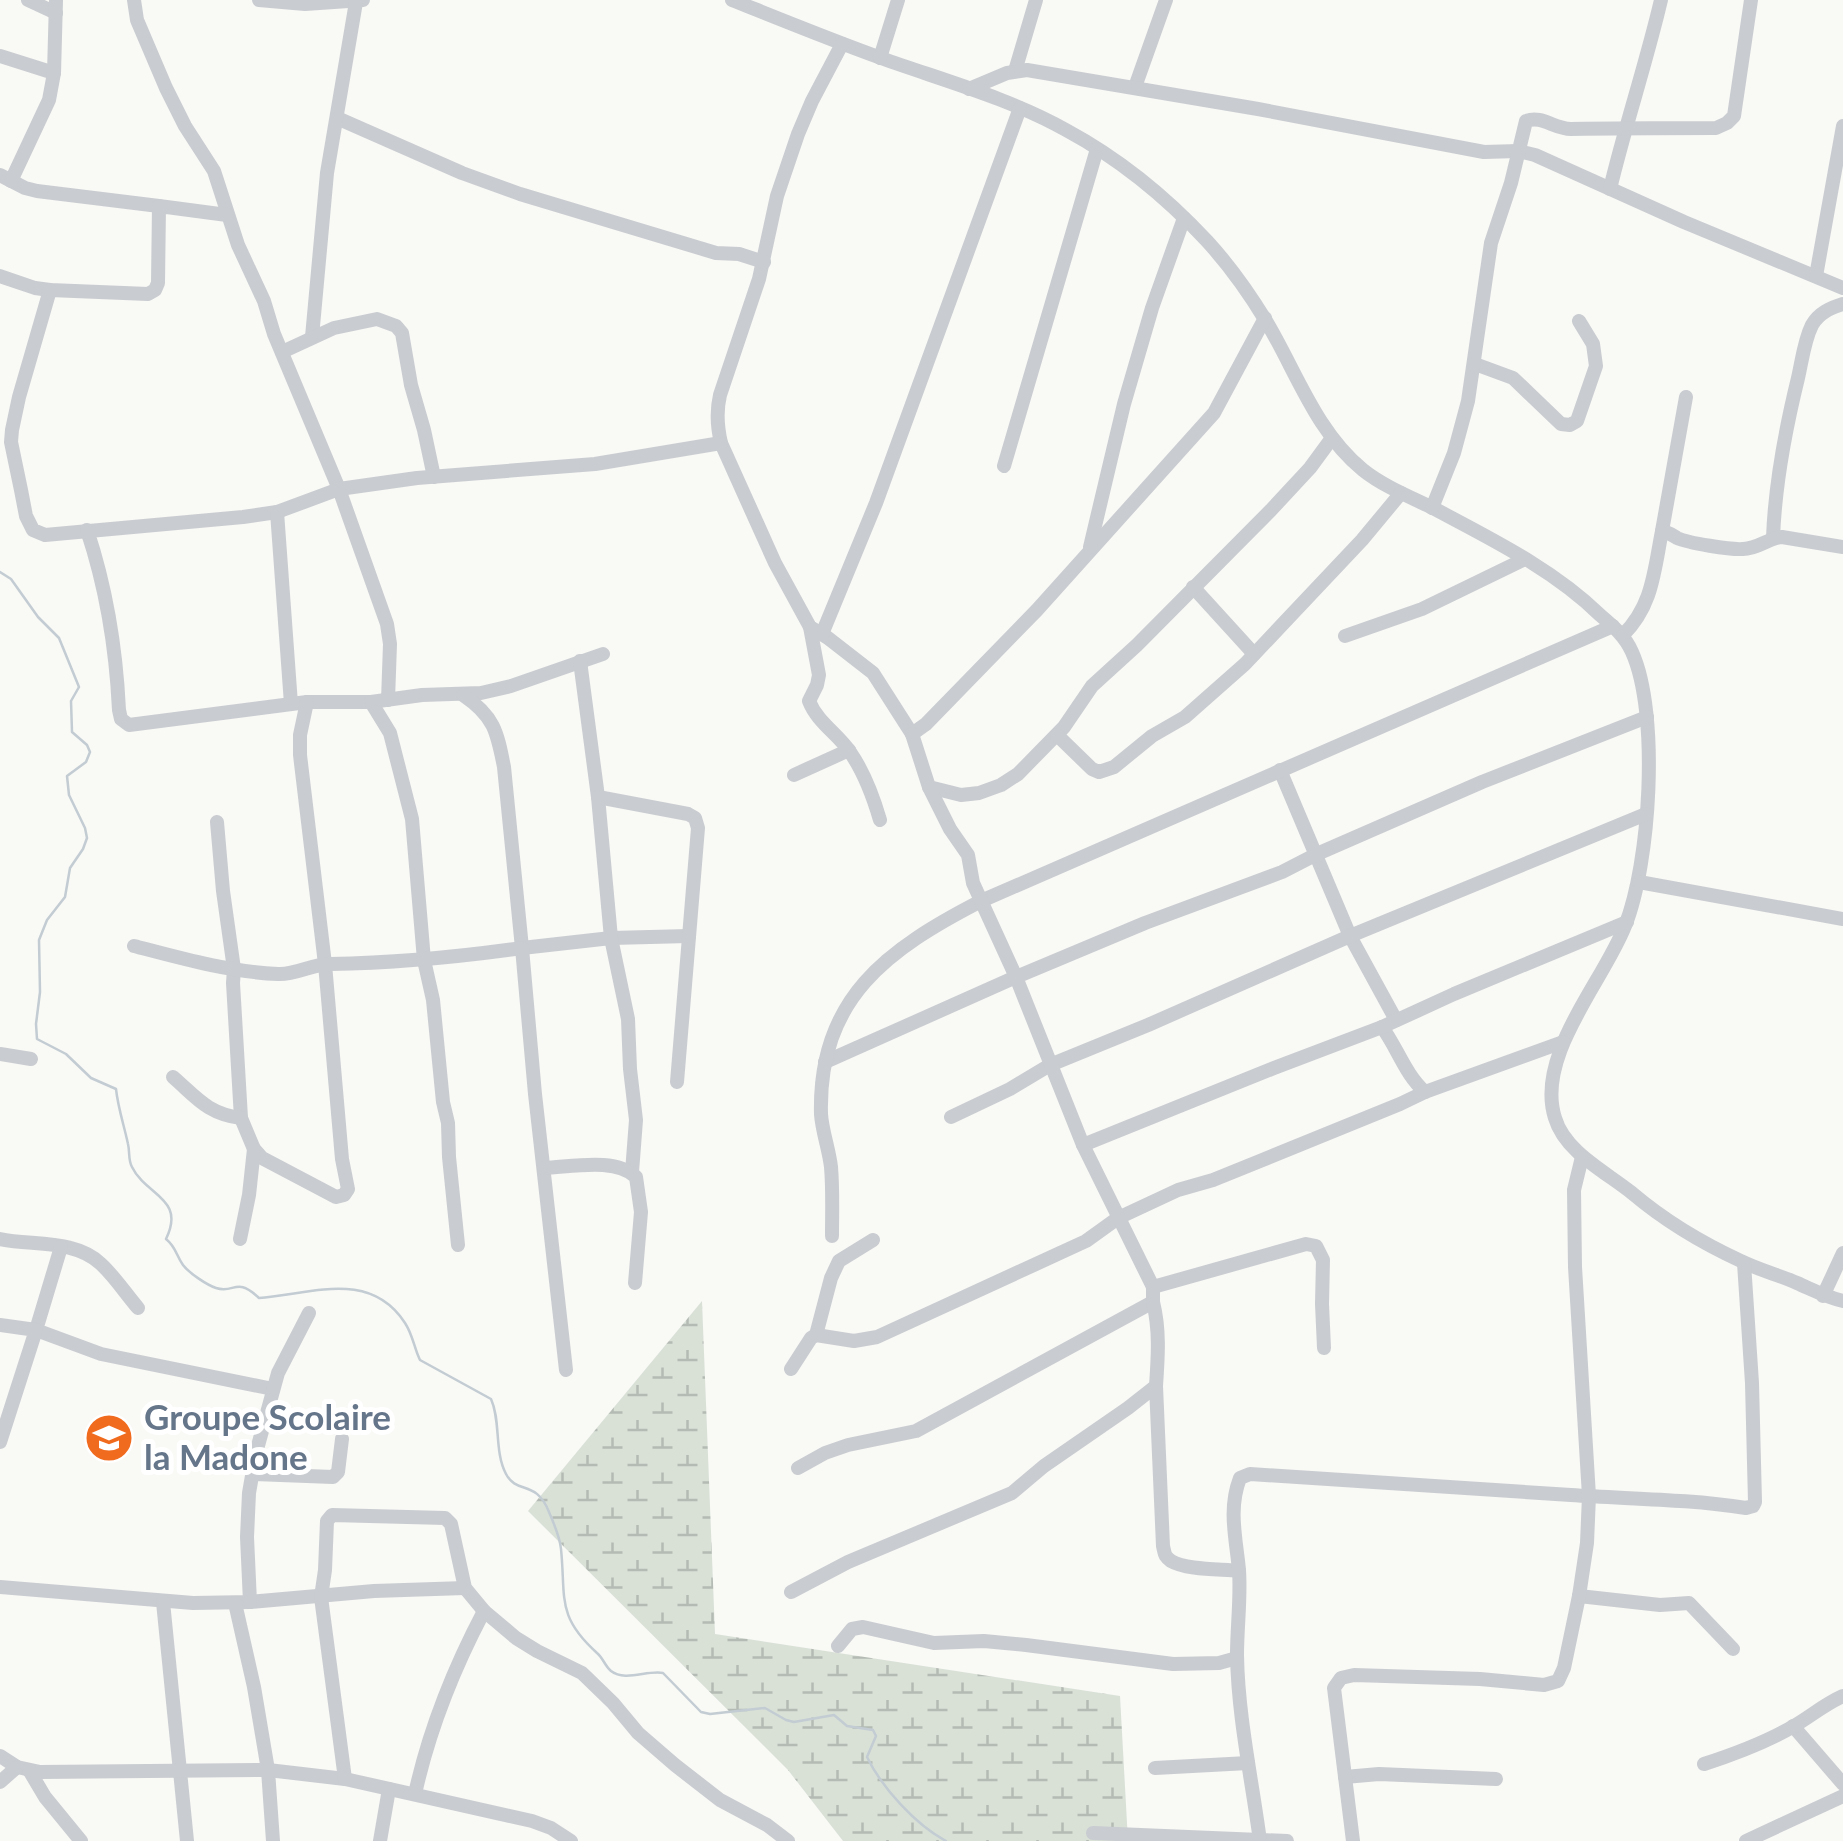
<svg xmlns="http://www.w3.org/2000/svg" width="1843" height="1841" font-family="Lato,sans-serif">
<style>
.wetland{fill:url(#wetland-marsh)}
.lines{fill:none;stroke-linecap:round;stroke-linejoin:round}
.stream{stroke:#c2ccd2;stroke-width:2.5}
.minor{stroke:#c9ccd0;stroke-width:14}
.labels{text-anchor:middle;stroke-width:10;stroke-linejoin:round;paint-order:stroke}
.poi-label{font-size:35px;font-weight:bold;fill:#65758a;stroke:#fff;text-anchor:start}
</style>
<defs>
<pattern id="wetland-marsh" width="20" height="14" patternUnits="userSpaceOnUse" patternTransform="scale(2.5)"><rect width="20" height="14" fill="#d9e1d7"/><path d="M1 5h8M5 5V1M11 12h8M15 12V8" fill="none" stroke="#b4bbb4"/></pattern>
</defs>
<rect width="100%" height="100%" fill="#f9f9f6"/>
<path class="wetland" d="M702,1301L715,1634L1120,1696L1128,1841H843L788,1770L528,1511Z"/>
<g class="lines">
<path class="stream" d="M0,572L11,579L38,617L59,638L79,687L71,701L72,732L87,745L90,752L86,762L67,776L69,795L85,828L87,838L83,849L70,868L65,897L47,920L39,940L40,992L36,1024L37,1039L66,1054L91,1078L116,1089C118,1108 124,1125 128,1144C130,1152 128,1160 132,1167C146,1196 186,1198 166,1239C176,1247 176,1255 183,1265C189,1273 207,1285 216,1288C235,1294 236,1276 259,1298C311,1294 370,1269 405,1323C413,1335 414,1348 420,1360L491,1399C501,1421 494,1451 506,1474C517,1495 536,1479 549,1512C554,1524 560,1537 561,1549C566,1598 556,1616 597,1653C603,1658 605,1666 611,1671C625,1682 647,1670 663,1673L701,1712L710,1714L765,1708L786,1720L794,1722L834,1715L847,1726L873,1730L876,1736L867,1757C882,1788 916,1825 946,1841"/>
<g class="minor">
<path d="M28,0L56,13"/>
<path d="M134,0L137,20L166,88L185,126L214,171L238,245L264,301L274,334L339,489L387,624L390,644L388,700"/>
<path d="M259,0L305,4L363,0"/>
<path d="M732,0C782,20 831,40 881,58C942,80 1009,98 1066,130C1118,158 1167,198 1207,241C1229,265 1249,293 1266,321C1296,371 1316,432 1363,470C1383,486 1410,497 1433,508C1491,539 1553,569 1600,615C1613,626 1625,636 1632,652C1660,714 1650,864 1625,926C1603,982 1535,1056 1555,1118C1565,1152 1606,1172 1632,1193C1665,1221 1702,1243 1741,1261C1759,1270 1779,1275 1797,1283C1813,1290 1826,1297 1843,1301"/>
<path d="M842,44L812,101L798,134L777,196L759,279L720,395C716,412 717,426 721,443L775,563L810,627L828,638L873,673L912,734L926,724L1037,610L1214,413L1265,318"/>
<path d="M0,56L54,73"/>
<path d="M880,58L898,0"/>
<path d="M1015,71L1036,0"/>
<path d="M1135,87L1166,0"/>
<path d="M969,89L1007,73L1027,70L1258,109L1484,152L1518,151L1535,155L1684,222L1843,288"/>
<path d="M337,118L462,173L520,194L716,253L739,254L764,262"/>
<path d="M0,175L25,188L37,191L159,206"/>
<path d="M11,181L49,100L54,73L56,0"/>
<path d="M1610,189C1625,126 1646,64 1661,0"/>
<path d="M0,276L35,288L50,290L148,294L155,290L158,283L159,206L227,215"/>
<path d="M1816,276L1843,126"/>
<path d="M50,290L19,397L12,430L11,442L21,490L26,516L33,530L45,535L243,517L277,512L339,489L417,478L595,464L721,443"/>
<path d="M312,337L327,173L356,2"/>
<path d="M282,352L334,328L377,319L396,326L402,333L411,385L424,430L434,477"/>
<path d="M1475,364L1513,378L1561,424L1570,425L1577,421L1596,366L1593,344L1579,321"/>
<path d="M1004,466L1097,149"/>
<path d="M1432,508L1454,453L1468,401L1491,243L1511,183L1526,121C1542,115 1554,129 1571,129C1620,128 1668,128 1716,128L1727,123L1734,116L1751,0"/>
<path d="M277,512L291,704"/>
<path d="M87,530C107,590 116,647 119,710L121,719L129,725L307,702H371L422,695L481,693L511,686L603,654"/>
<path d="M1662,531L1686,397"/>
<path d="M1773,538C1775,483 1785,431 1798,378C1802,361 1804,341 1812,325C1819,313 1830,308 1843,304"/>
<path d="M1090,547L1124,404L1152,308L1184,218"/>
<path d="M1193,587L1254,654"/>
<path d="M810,627L819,675L817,685L809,701C817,722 838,734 850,752C864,772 873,796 880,820"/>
<path d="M822,634L876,503L1020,108"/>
<path d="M1623,635C1653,605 1654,571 1662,531C1668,532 1672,535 1677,538C1688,543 1731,550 1743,549C1758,549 1768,538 1782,537L1843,547"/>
<path d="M1345,636L1422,609L1525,559"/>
<path d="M580,661L598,797L611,938L689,936"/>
<path d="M463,695C494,716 497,731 504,767L522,948L611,938L628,1019L630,1069L636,1120L632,1172"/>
<path d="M371,702L390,733L412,819L424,960L433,1000L443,1102L448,1123L449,1157L458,1245"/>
<path d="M912,734L929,787L961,795L979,793L1001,785L1018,774L1064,727L1092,686L1137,645L1271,510L1310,468L1332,438"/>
<path d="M1057,735L1092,769L1099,772L1114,767L1152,736L1185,717L1245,664L1362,540L1401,493"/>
<path d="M1280,770L1350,936L1396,1020"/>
<path d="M794,775L849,750"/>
<path d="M598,797L688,814L695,818L698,828L677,1082"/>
<path d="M217,822L223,891L234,969L233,983L241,1118L254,1149L262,1158L336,1197L344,1195L348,1189L342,1159L325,964L300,755V735L307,702"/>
<path d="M1639,882L1843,919"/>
<path d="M134,946C180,958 229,972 278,974C296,975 312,964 330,964C395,963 458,957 522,948L535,1094L566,1370"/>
<path d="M1382,1027C1398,1049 1405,1074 1425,1092"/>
<path d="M0,1054L31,1059"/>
<path d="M825,1062L1016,977L1145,923L1282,872L1317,854L1482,782L1647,717"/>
<path d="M173,1077C197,1098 208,1114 241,1118"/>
<path d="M951,1117L1010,1089L1050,1065L1148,1025L1350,936L1646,814"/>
<path d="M1083,1145L1274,1068L1382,1027L1454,994L1627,922"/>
<path d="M544,1168C571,1167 616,1157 636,1177L641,1212L635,1283"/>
<path d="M832,1236C832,1213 833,1190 831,1167C829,1149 822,1131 821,1114C818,998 888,949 981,901L1613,626"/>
<path d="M0,1239C32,1246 75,1239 101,1264C115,1277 126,1294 138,1308"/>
<path d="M240,1239L249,1195L254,1149"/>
<path d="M61,1247L36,1330L101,1354L273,1389"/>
<path d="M1153,1287L1306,1244L1316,1246L1323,1260L1322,1304L1324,1348"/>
<path d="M1823,1296L1843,1253"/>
<path d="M0,1325L36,1330L0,1442"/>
<path d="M816,1335L831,1278L839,1261L873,1240"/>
<path d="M791,1369L811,1338L816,1335L854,1341L877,1337L1086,1241L1118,1218L1178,1190L1213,1180L1260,1161L1400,1104L1425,1092L1563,1042"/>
<path d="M1156,1386L1163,1546C1165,1554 1164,1556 1171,1561C1186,1570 1221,1569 1239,1571"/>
<path d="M798,1468L825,1453L848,1445L916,1431L1153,1302V1287L1083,1145L1016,977L973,883L968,855L950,829L929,787"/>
<path d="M252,1474L333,1477L338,1472L342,1439"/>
<path d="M0,1587L193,1603L250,1602L374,1591L465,1588"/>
<path d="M791,1592L848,1562L1012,1493L1044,1466L1128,1408L1156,1386C1158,1357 1160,1330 1153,1302"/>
<path d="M1579,1596L1660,1605L1689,1603L1733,1649"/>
<path d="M163,1602L187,1841"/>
<path d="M250,1602L247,1537L249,1493L256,1453L278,1373L309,1313"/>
<path d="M235,1603L254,1687L268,1770L273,1841"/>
<path d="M838,1646L852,1629L863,1627L934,1643L984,1641L1026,1645L1173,1664L1219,1663L1237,1658"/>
<path d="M1793,1726L1843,1784"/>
<path d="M0,1756L17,1767L40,1772L268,1770L345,1779L532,1821L551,1828L571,1841"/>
<path d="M1704,1764C1735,1754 1765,1743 1794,1726C1811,1716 1825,1704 1843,1696"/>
<path d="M1155,1768L1248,1763"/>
<path d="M29,1770L45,1797L81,1841"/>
<path d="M1345,1777L1379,1774L1496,1779"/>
<path d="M345,1779L321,1597L325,1570L327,1521L332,1515L445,1518L451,1524L465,1588L484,1611L516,1638L537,1651L582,1673L613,1703L638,1733L675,1765L720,1800L767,1825L788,1841"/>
<path d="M0,1782L17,1767"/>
<path d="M415,1794C429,1730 453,1670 484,1611"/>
<path d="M1093,1833L1287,1841"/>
<path d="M380,1841L389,1789"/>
<path d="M1260,1841C1252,1780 1238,1717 1237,1655C1237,1627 1241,1598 1239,1570C1236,1538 1228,1509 1240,1478L1250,1474C1357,1480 1464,1487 1571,1495C1630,1499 1688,1499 1746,1508L1753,1506L1755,1502L1752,1383L1744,1263"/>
<path d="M1353,1841L1334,1688L1341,1678L1354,1675L1480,1679L1544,1685L1558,1681L1564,1668L1579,1596L1587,1543L1589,1496L1575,1267L1574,1190L1582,1157"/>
<path d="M1746,1841L1843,1796"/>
</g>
</g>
<defs>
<g id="school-disc" transform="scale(2.5)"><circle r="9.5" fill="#f16b1e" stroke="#fff"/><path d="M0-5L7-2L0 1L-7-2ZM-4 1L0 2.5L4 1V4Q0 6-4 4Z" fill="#fff"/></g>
</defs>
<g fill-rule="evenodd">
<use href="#school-disc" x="109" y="1438"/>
</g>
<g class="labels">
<g class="poi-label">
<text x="144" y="1430">Groupe Scolaire<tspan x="144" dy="40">la Madone</tspan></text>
</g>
</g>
</svg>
